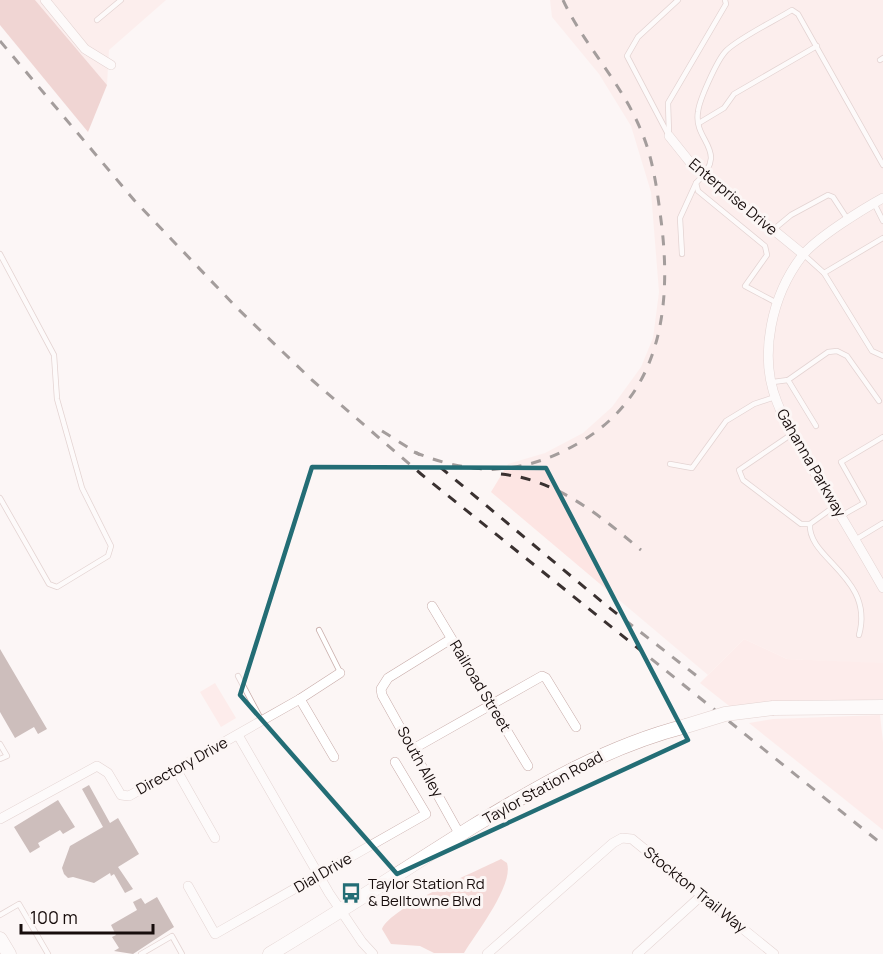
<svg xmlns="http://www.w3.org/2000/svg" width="883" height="954" font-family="Manrope,sans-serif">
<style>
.built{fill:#fde5e3}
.green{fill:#ffe1de}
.forest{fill:#e2ada9}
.water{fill:#ebb6b1}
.building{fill:#957a77}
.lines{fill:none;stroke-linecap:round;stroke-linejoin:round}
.lane-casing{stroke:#c7aaa7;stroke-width:6}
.street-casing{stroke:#c7aaa7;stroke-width:10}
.secondary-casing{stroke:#c7aaa7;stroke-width:15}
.lane{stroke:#fff;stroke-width:4.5}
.street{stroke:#fff;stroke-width:9}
.secondary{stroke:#fff;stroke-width:14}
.rail{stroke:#3a3130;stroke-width:3;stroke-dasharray:10 10;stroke-linecap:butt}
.secondary-bridge-casing{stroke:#c7aaa7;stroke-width:15;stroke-linecap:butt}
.secondary-bridge{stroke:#fff;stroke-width:14}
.marked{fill:none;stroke:#236d75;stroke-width:4.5;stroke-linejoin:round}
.labels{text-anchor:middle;stroke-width:6;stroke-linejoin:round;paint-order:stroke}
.street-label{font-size:15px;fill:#170d0c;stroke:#fcf6f5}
.poi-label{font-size:15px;fill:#170d0c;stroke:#fcf6f5;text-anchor:start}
</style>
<rect width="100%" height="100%" fill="#fcf6f5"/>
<g class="built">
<path d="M35,0H166L109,50L107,85Z"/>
<path d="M550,0H883V664L787,659L744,639L708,675L491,492L508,464L545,453L583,433L612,407L641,367L653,338L659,292L651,192L631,126L599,74L552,17Z"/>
</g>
<g class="green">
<path d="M744,639L787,659L883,663V699L770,705L733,709L700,683Z"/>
<path d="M215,683L236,718L221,727L200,692Z"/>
<path d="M880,715L883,742V830L749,723L773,719Z"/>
</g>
<path class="forest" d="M0,0H35L107,85L88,132L0,25Z"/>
<path class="water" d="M501,859L507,863C514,885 476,933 464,953H434L420,946L391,944L382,929C391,907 477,871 501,859Z"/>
<g class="building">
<path d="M0,649L47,729L38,734L34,727L15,738L0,712Z"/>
<path d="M89,785L110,823L118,818L139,854L118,867L133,889L125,893L114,874L111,876L110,873L94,883L73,877L68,878L64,874L62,868L70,846L103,827L82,789Z"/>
<path d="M58,800L75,827L63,834L60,830L38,843L40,847L30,853L14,827Z"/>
<path d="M157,897L174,927L133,954L114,951L119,948L112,937L116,935L111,925L137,910L133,902L141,898L145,904Z"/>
</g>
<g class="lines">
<g class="lane-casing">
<g id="lane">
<path d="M97,20L121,0"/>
<path d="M880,60L883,58"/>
<path d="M699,123L724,108L734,94L817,46"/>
<path d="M669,133L668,103L726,4L725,0"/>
<path d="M669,136L627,56L638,37L678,0"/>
<path d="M874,203L883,221"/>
<path d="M773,230L791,215L828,195L833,197L848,220"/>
<path d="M0,254L54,355L57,399L82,488L111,546L108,556L57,587L49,584L0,498"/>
<path d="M682,254L680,218L696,183"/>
<path d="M803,254L824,273L872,351L883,356"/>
<path d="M824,273L883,238"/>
<path d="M777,303L745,286L767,255L765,246L698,191L696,183C731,150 693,142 698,112C699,100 717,61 725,52C735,40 776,20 792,10L798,14L883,165"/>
<path d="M788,380L816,426"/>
<path d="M773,382L788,380L828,352L837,351L847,356L879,401"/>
<path d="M792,434L739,470L743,480L801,524H810L835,506"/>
<path d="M670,464L692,468L726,421L754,404L775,397"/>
<path d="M841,516L864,503L841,462L883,437"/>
<path d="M810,524C807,559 875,577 859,635"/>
<path d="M855,540L883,523"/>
<path d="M319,630L340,672"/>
<path d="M238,676L262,721"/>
<path d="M0,744L7,756L0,759"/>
<path d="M0,915L19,904L48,954"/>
<path d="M141,954L172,936L182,954"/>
</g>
</g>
<g class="street-casing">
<g id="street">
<path d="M45,0L85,49L111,65"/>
<path d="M669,136L689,161L803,254"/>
<path d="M883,198C863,209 816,238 802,256C772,295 758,355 777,402C789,433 809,462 825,490C845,522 864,555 883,588"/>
<path d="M432,606L528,766"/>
<path d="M451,639L388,678L381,689L382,695L460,835"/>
<path d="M300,699L334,757"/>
<path d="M238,735L329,893L362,942L373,954"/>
<path d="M413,749L542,676L546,678L576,727"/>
<path d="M176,769L215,838"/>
<path d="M0,819L97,766L108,773L121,795L129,796L300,699L340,673"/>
<path d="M188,886L215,934L426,814L395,762"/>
<path d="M487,954L613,843L622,838L632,839L774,954"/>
<path d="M637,954L701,896"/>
</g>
</g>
<g class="secondary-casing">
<g id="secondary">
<path d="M773,708L883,707"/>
<path d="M0,939L9,954"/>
<path d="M270,954C338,913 405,869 472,827C541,785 608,746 686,726"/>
</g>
</g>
<use href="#lane" class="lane"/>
<use href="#street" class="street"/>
<use href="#secondary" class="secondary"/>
<g class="rail">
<path d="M0,41L134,200L237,308L312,380L421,474L883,845"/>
<path d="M382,431L420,455"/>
<path d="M414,452C475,477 526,475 582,441C662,393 672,304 661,220C657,189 653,157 640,128C620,81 584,45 563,0"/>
<path d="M440,467L607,606L702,680"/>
<path d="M501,474C558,480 599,515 641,550"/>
</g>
<g class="secondary-bridge-casing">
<path id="secondary-bridge" d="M686,726L725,714L773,708"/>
</g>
<use href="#secondary-bridge" class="secondary-bridge"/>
</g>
<path d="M0 0H883V954H0ZM312,467L546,468L688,740L397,874L240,695Z" fill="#fcf6f5" fill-opacity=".55" fill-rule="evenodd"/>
<path class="marked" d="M312,467L546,468L688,740L397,874L240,695Z"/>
<defs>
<g id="bus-bare" transform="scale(1.62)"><path d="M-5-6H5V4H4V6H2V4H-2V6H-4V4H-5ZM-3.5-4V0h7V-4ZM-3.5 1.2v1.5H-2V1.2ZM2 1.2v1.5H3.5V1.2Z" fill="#236d75" stroke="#fcf6f5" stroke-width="2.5" paint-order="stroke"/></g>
</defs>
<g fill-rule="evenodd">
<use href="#bus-bare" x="351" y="893"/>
</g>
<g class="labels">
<g class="street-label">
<text transform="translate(733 197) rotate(40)" y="5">Enterprise Drive</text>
<text transform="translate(811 463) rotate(60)" y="5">Gahanna Parkway</text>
<text transform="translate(480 686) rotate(59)" y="5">Railroad Street</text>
<text transform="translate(420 762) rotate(61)" y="5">South Alley</text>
<text transform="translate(182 766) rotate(-29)" y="5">Directory Drive</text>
<text transform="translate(543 788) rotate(-29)" y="5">Taylor Station Road</text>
<text transform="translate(323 873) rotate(-30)" y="5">Dial Drive</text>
<text transform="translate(695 890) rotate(39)" y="5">Stockton Trail Way</text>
</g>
<g class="poi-label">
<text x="368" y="889">Taylor Station Rd<tspan x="368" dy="17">&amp; Belltowne Blvd</tspan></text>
</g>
</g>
<path d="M21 924v9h132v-9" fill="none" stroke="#170d0c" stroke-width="3"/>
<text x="30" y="924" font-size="18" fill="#170d0c" stroke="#fcf6f5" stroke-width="4.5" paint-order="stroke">100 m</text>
</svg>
